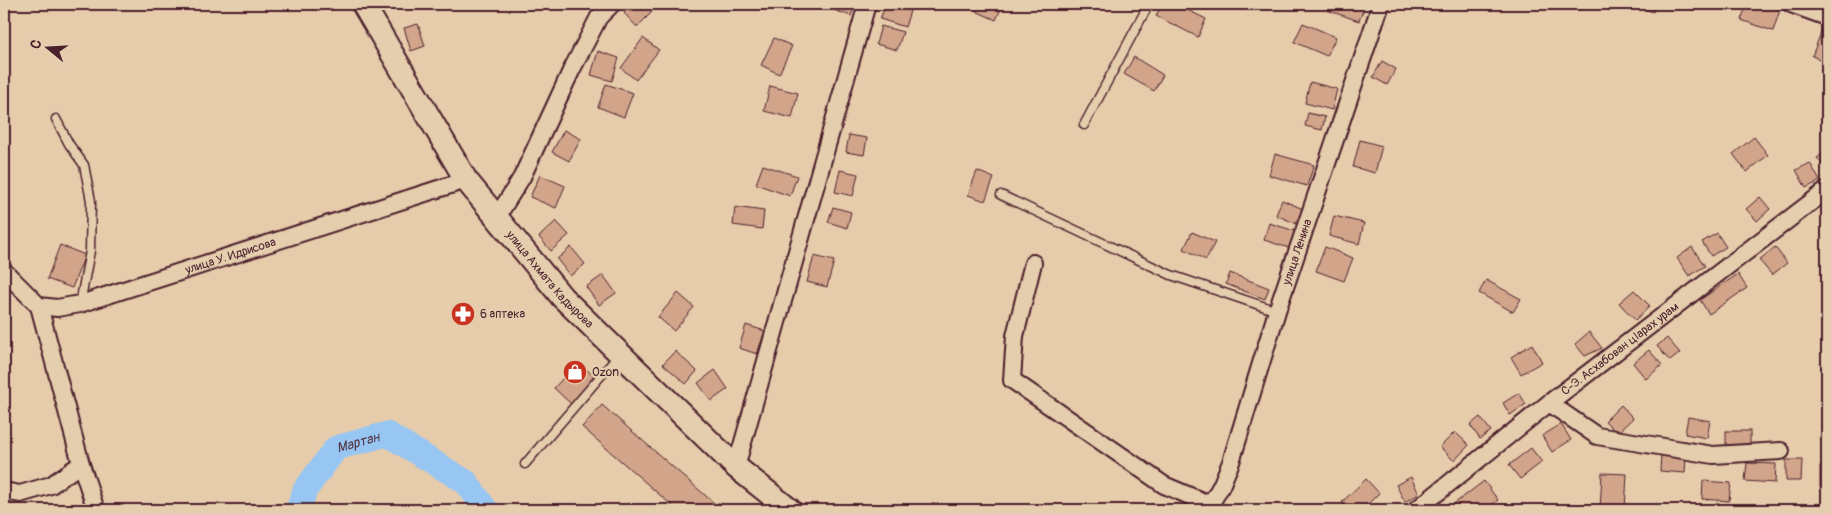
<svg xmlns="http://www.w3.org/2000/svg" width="1831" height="514" font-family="Pangolin,sans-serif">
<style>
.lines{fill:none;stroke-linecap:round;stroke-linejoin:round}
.river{stroke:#97c6f2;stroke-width:25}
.building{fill:#d2a58b;stroke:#4a1f2b}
.lane-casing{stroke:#4a1f2b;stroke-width:11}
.street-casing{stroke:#4a1f2b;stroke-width:20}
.secondary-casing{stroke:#4a1f2b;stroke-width:26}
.lane{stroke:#e5ceae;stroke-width:8}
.street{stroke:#e5ceae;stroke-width:16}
.secondary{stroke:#e5ceae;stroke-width:22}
.labels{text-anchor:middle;stroke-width:4.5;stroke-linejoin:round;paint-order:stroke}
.street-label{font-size:12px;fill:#4a1f2b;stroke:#e5ceae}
.poi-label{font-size:12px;fill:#4a1f2b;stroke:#e5ceae;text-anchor:start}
.water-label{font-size:14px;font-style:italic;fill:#563849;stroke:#e5ceae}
</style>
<rect width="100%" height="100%" fill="#e7ccab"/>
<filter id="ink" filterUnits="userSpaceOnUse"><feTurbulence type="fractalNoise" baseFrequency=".02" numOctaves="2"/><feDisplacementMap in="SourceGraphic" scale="10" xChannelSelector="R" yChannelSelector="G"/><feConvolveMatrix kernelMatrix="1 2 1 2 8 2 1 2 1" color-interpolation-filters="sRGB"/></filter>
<g filter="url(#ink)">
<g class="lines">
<path class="river" id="s1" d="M298,510L305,490L336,448L387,434L466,482L486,510"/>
</g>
<g class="building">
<path d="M633,4H644L652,12L637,27L624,13Z"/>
<path d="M830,4H855L851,16L828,8Z"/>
<path d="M886,4L910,11L905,27L880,19Z"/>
<path d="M980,4H1003L996,20L976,11Z"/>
<path d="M1162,4H1175L1206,19L1198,37L1156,16Z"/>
<path d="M1329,4H1360L1365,5L1359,21L1327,10Z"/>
<path d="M1632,4H1656L1653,12Z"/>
<path d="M1676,4H1694L1692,8Z"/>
<path d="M1747,4H1763L1780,10L1773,31L1741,20Z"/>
<path d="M1303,23L1336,37L1327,56L1294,42Z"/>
<path d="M418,24L425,46L411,51L404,28Z"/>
<path d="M881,26L903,32L897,50L876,44Z"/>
<path d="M1822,30L1827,32V62L1812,56Z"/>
<path d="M643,38L659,50L636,80L621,68Z"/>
<path d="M774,38L792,46L779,74L761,65Z"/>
<path d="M598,51L619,58L612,81L591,75Z"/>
<path d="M1134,57L1163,75L1154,91L1124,74Z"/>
<path d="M1382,61L1396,69L1387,85L1373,77Z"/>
<path d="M1310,82L1337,89L1332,110L1305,103Z"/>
<path d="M606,84L633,93L624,117L598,107Z"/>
<path d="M770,86L798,93L792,118L764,111Z"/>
<path d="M1308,113L1325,117L1322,130L1305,126Z"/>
<path d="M564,130L581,139L569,161L552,152Z"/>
<path d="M849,135L867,138L864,155L846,152Z"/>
<path d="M1754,137L1768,155L1747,172L1733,154Z"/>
<path d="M1360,140L1382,146L1375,173L1353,167Z"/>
<path d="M1827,150V170L1817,158Z"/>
<path d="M1275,154L1314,165L1307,186L1269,175Z"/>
<path d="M1810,163L1820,181L1806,188L1796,170Z"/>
<path d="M763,165L797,176L790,196L756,184Z"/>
<path d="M840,170L858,174L853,196L835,192Z"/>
<path d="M977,171L994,178L985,201L968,195Z"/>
<path d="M540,175L565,186L556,208L530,197Z"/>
<path d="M1760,197L1770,209L1757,221L1746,209Z"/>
<path d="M1282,200L1303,209L1297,224L1276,215Z"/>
<path d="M735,207L764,211L762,229L733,225Z"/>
<path d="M833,207L851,212L847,228L828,222Z"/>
<path d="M1334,216L1364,223L1359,244L1329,236Z"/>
<path d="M556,221L569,235L551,251L539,237Z"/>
<path d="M1269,223L1295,231L1289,248L1264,240Z"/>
<path d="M1192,232L1215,242L1206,260L1184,249Z"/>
<path d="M1717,233L1726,247L1711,256L1702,242Z"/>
<path d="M60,245L85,255L72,288L47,279Z"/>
<path d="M571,247L585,264L570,276L557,259Z"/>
<path d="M1325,247L1353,258L1344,281L1316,271Z"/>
<path d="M1692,247L1705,266L1689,276L1677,258Z"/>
<path d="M1775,247L1787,263L1772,275L1759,260Z"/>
<path d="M814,256L834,261L827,287L807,282Z"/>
<path d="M1230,273L1269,288L1265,299L1226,284Z"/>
<path d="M1738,274L1747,288L1709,314L1700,300Z"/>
<path d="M603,275L616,293L599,305L586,287Z"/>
<path d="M1486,280L1521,299L1513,312L1479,293Z"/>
<path d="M1634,290L1650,306L1635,320L1619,303Z"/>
<path d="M678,293L694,307L674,331L658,317Z"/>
<path d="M746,325L765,331L757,354L739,348Z"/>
<path d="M1589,332L1602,348L1585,356L1575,344Z"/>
<path d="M1667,338L1680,353L1670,361L1657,346Z"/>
<path d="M1532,344L1542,362L1521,374L1511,357Z"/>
<path d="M1649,350L1662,365L1646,379L1633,363Z"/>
<path d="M675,351L697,371L686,384L663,364Z"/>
<path d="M578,362L595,377L571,404L554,388Z"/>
<path d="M715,370L728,389L711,401L698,383Z"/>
<path d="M1823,388H1827V414H1822Z"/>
<path d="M1519,393L1526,404L1510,415L1503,403Z"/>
<path d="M602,405L722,510H677L582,427Z"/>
<path d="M1621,405L1633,418L1617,433L1605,421Z"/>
<path d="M1480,417L1491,431L1480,439L1470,425Z"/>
<path d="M1688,417L1710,421L1707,438L1685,434Z"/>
<path d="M1561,424L1571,440L1552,452L1542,436Z"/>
<rect x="1726" y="431" width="24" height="15"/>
<path d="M1455,432L1469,445L1454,461L1440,447Z"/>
<path d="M1531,448L1542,462L1520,479L1509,465Z"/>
<path d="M1661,454L1686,457L1685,473L1660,471Z"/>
<path d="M1786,460H1802L1801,481H1786Z"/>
<path d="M1747,463L1776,464L1775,483L1745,481Z"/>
<rect x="1820" y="467" width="7" height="20"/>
<path d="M1602,473L1627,474L1625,510H1600Z"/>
<path d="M1411,477L1419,494L1405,502L1396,485Z"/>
<path d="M1366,479L1379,493L1362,510H1349L1342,502Z"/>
<path d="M1484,481L1498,500L1485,510H1446Z"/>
<path d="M1703,481L1731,483L1729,501L1702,499Z"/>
<path d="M4,506L35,510H4Z"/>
</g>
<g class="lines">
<g class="lane-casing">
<g id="lane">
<path d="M56,119L69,144L84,165L91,201L90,251L80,304"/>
<path d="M1084,125L1149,4"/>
<path d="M1001,195L1171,275L1277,311"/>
<path d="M525,464L618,356"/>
</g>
</g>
<g class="street-casing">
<g id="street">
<path d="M1791,4L1827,17"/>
<path d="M497,217L522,177L571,71L599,17L612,4"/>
<path id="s2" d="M1033,263L1015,336L1012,380L1164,485L1204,502L1213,500L1221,486L1231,462L1277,311L1381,4"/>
<path id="s3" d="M4,271L39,306L57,308L80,304L466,180"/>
<path d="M39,306L81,464L96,510"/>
<path d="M1549,403L1597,436L1713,455L1781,451"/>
<path d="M736,467L867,4"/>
<path d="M4,491L20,494L51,485L81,464"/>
<path id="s4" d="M1416,510L1549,403L1827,190"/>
</g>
</g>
<g class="secondary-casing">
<g id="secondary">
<path id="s5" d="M363,4L466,180L562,297L736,467L790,510"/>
</g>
</g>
<use href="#lane" class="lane"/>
<use href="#street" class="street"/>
<use href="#secondary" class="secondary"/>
</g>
</g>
<defs>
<g id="pharmacy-disc" transform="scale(1.25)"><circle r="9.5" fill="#c8321e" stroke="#e5ceae"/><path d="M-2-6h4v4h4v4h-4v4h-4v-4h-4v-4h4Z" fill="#fff"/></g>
<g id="shop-disc" transform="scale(1.25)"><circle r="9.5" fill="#c8321e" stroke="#e5ceae"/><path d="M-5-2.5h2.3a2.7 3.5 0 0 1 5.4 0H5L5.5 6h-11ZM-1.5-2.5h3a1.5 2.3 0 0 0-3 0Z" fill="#fff"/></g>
</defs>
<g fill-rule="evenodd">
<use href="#pharmacy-disc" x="463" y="314"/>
<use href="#shop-disc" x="575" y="372"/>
</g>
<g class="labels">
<g class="street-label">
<text dy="4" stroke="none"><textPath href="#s2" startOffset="619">улица Ленина</textPath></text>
<text dy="4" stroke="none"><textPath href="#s3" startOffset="249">улица У. Идрисова</textPath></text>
<text dy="4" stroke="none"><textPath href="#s5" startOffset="334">улица Ахмата Кадырова</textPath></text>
<text dy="4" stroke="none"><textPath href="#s4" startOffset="260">С-Э. Асхабован цIарах урам</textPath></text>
</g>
<g class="poi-label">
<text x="480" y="318">6 аптека</text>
<text x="592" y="376">Ozon</text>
</g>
<g class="water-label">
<text dy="5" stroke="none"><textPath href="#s1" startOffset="96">Мартан</textPath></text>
</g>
</g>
<rect width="1831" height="514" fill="none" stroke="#e5ceae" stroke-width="20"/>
<rect x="10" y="10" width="1811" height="494" fill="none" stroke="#4a1f2b" stroke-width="2" filter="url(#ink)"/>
<g transform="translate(48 48) rotate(288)" stroke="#e5ceae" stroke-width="4" paint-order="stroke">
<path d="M0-4L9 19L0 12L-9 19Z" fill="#4a1f2b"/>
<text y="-8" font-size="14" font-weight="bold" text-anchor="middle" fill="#4a1f2b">С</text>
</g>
</svg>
